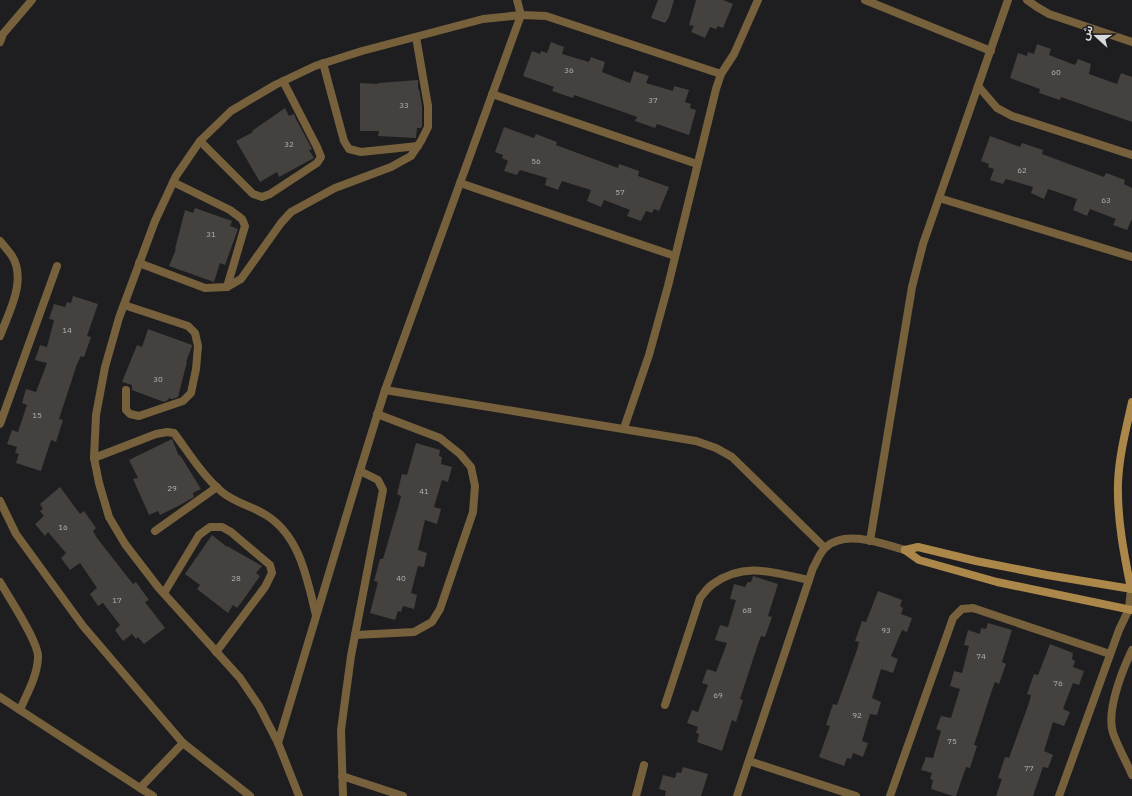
<svg xmlns="http://www.w3.org/2000/svg" width="1132" height="796" font-family="'IBM Plex Sans','Noto Sans Arabic',sans-serif">
<style>
.building{fill:#44413f}
.lines{fill:none;stroke-linecap:round;stroke-linejoin:round}
.lane{stroke:#77613c;stroke-width:8}
.street{stroke:#77613c;stroke-width:8}
.secondary{stroke:#ab874a;stroke-width:8}
.labels{text-anchor:middle;stroke-width:3;stroke-linejoin:round;paint-order:stroke}
.number-label{font-size:8px;fill:#b4b4b5}
</style>
<rect width="100%" height="100%" fill="#1e1e20"/>
<g class="building">
<path d="M658,0H674L669,17L665,23L651,18Z"/>
<path d="M696,0H723L733,4L723,28L718,26L716,29L710,27L705,38L691,32L694,26L689,25Z"/>
<path d="M551,42L564,47L562,54L589,62L591,57L605,62L602,72L630,83L634,71L649,76L646,83L673,91L674,86L689,90L685,102L691,104L690,108L696,110L689,135L657,124L655,128L635,121L637,117L629,114L574,95L573,98L552,91L554,87L523,76L532,51L540,54L541,51L547,53Z"/>
<path d="M1037,44L1051,49L1049,55L1075,65L1078,59L1091,64L1089,74L1117,84L1121,73L1132,77V122L1061,97L1060,100L1039,93L1040,89L1010,78L1018,53L1027,56L1028,52L1034,54Z"/>
<path d="M418,80V89H419L422,106V126L421,128H417L416,138L378,136L379,131H360V83L378,84V83Z"/>
<path d="M285,108L289,116L294,114L295,117L312,149L309,150L314,158L279,177L277,172L260,182L236,141L253,132L252,131Z"/>
<path d="M504,127L534,138L536,134L557,142L556,145L610,165L618,168L619,164L639,171L638,176L669,187L659,211L654,209L652,213L646,211L641,221L627,216L630,210L604,200L601,207L587,201L591,190L562,181L558,190L545,185L547,178L520,170L517,175L504,171L508,161L502,158L503,155L495,152Z"/>
<path d="M990,136L1020,147L1022,143L1043,150L1042,154L1096,174L1104,177L1106,173L1125,180L1124,184L1132,188V219L1127,230L1113,225L1116,219L1090,209L1087,216L1073,210L1077,199L1048,189L1044,199L1031,193L1033,187L1006,179L1003,184L990,180L994,169L988,167L989,164L981,161Z"/>
<path d="M195,208L232,221L230,226L238,229L225,265L220,263L214,282L169,266L176,249H175L185,210L193,213Z"/>
<path d="M73,296L98,304L87,336L91,337L84,357L81,356L77,364L59,419L63,420L56,442L51,440L41,471L16,463L19,454L15,453L17,447L7,444L12,430L18,432L27,405L22,403L26,389L36,392L47,363L35,360L40,345L47,347L54,320L49,319L54,304L65,307L67,302L71,303Z"/>
<path d="M148,329L192,345V346L186,362H187L178,397L172,399L169,398L168,400L164,402L132,390V385L122,382L137,345L142,347Z"/>
<path d="M172,439L179,456L180,455L201,489L193,493L194,497L180,505L160,515L158,511L149,515L133,479L138,478L129,460Z"/>
<path d="M416,443L440,450L439,456L442,457L441,464L452,467L448,482L442,480L434,507L441,509L437,524L425,520L418,550L427,553L424,567L418,566L411,593L417,595L414,609L403,606L401,612L398,611L395,620L370,613L378,582L374,581L380,559H383L399,504L401,496L397,494L402,474L407,475Z"/>
<path d="M60,487L80,514L84,511L96,528L93,531L97,538L133,584L136,582L149,600L145,602L165,628L144,644L138,637L136,639L132,634L123,641L115,630L120,625L103,603L98,606L90,594L97,588L80,563L70,570L61,558L66,553L48,532L45,536L35,524L44,516L40,511L43,509L40,504Z"/>
<path d="M212,535L227,547V546L262,566L256,573L260,576L246,596L237,608L233,605L228,613L197,589L200,585L185,574Z"/>
<path d="M753,576L778,584L768,616L772,617L765,637L761,636L758,644L740,699L743,700L736,722L732,720L722,751L697,742L699,734L696,733L698,727L687,723L692,710L698,712L708,685L702,683L707,669L716,672L727,643L715,640L720,625L728,627L736,600L730,599L734,584L745,587L748,582H751Z"/>
<path d="M878,591L902,600L900,606L903,608L901,614L912,618L907,632L902,630L891,656L898,659L893,673L881,669L872,698L881,702L877,715L870,714L862,741L868,743L863,757L853,753L851,759L847,758L844,766L819,757L830,726L826,725L833,704L837,705L857,650L859,642L855,641L862,621L866,622Z"/>
<path d="M988,623L1012,630L1002,662L1006,664L999,684L995,682L992,690L974,745L977,746L970,768L966,767L956,796H953L931,789L933,780L930,779L932,773L921,770L926,757L933,758L941,731L936,729L941,716L951,718L960,689L950,686L954,671L962,673L969,646L964,645L968,630L980,634L981,628L986,629Z"/>
<path d="M1050,644L1073,653L1072,659L1075,661L1073,667L1084,671L1079,685L1073,683L1063,709L1070,712L1064,726L1053,722L1044,751L1053,755L1048,768L1043,767L1033,796H996L1002,779L998,778L1005,757L1009,758L1029,703L1031,695L1027,694L1034,674L1038,675Z"/>
<path d="M683,767L708,774L701,796H665L666,791L659,789L663,775L675,778L677,772L681,773Z"/>
</g>
<g class="lines">
<g class="lane">
<path d="M517,0L521,15"/>
<path d="M1027,0L1037,7L1049,14L1132,42"/>
<path d="M323,63L344,141L349,149L361,152L418,146"/>
<path d="M978,86L997,108L1012,116L1132,155"/>
<path d="M492,94L697,164"/>
<path d="M200,141L253,194L262,197L270,194L317,163L321,157L317,147L283,81"/>
<path d="M173,182L230,210L242,219L245,226L227,287"/>
<path d="M939,198L1132,257"/>
<path d="M0,241C4,246 8,250 12,256C27,280 9,312 0,336"/>
<path d="M139,263L205,288L227,287L241,279L281,223L291,212L335,188L391,167L411,156L421,141L428,127V106L416,37"/>
<path d="M124,305L188,326L195,333L198,346L196,369L191,393L183,401L139,416L130,414L126,410V390"/>
<path d="M0,424L57,266"/>
<path d="M94,458L156,434L167,432L174,433C189,453 203,476 222,492C235,503 252,506 266,515C300,536 307,579 316,615"/>
<path d="M0,501L16,534L83,626L183,743"/>
<path d="M155,531L217,487"/>
<path d="M0,582C8,596 40,644 38,658C37,677 27,693 20,710"/>
<path d="M164,593L199,535L210,527H222L231,532L270,565L272,573L265,587L216,652"/>
<path d="M355,635L414,632L432,622L440,609L473,512L475,486L471,467L460,454L440,438L377,414"/>
<path d="M1132,650C1122,671 1106,711 1113,733C1118,747 1126,761 1132,775"/>
<path d="M665,705L700,598C704,593 708,587 713,584C745,561 774,573 809,580"/>
<path d="M342,776L403,796"/>
<path d="M140,788L153,796"/>
<path d="M343,796L341,730L351,656L383,490L378,480L360,471"/>
<path d="M636,796L644,765"/>
<path d="M890,796L953,618L962,609L973,608L1110,654"/>
</g>
<g class="street">
<path d="M865,0L991,51"/>
<path d="M0,42L3,34L32,0"/>
<path d="M460,183L675,256"/>
<path d="M385,390L696,441L716,448L732,457L825,548"/>
<path d="M624,428L649,355L668,286L716,89L721,74L734,54L758,0"/>
<path d="M870,541L912,287L923,244L1008,0"/>
<path d="M0,697L140,788L183,743L250,796"/>
<path d="M278,743L358,477L385,390L521,15"/>
<path d="M749,761L856,796"/>
<path d="M299,796L278,743L259,706L240,678L158,587L125,544L109,517L99,483L94,458L96,415L105,367L119,318L155,221L176,176L200,141L231,111L275,85L315,66L362,51L483,19L521,15L546,16L721,74"/>
<path d="M737,796L813,568C817,561 820,552 826,547C846,529 883,544 905,550"/>
<path d="M1059,796L1119,630L1129,609L1131,589"/>
</g>
<g class="secondary">
<path d="M905,550L919,560L997,582L1132,610"/>
<path d="M905,550L918,547L976,561L1047,575L1132,589"/>
<path d="M1131,589C1124,554 1117,519 1118,483C1119,456 1126,429 1132,402"/>
</g>
</g>
<g class="labels">
<g class="number-label">
<text x="569" y="73">36</text>
<text x="1056" y="75">60</text>
<text x="653" y="103">37</text>
<text x="404" y="108">33</text>
<text x="289" y="147">32</text>
<text x="536" y="164">56</text>
<text x="1022" y="173">62</text>
<text x="620" y="195">57</text>
<text x="1106" y="203">63</text>
<text x="211" y="237">31</text>
<text x="67" y="333">14</text>
<text x="158" y="382">30</text>
<text x="37" y="418">15</text>
<text x="172" y="491">29</text>
<text x="424" y="494">41</text>
<text x="63" y="530">16</text>
<text x="236" y="581">28</text>
<text x="401" y="581">40</text>
<text x="117" y="603">17</text>
<text x="747" y="613">68</text>
<text x="886" y="633">93</text>
<text x="981" y="659">74</text>
<text x="1058" y="686">76</text>
<text x="718" y="698">69</text>
<text x="857" y="718">92</text>
<text x="952" y="744">75</text>
<text x="1029" y="771">77</text>
</g>
</g>
<g transform="translate(1096 36) rotate(291)" stroke="#1e1e20" stroke-width="3" paint-order="stroke">
<path d="M0-3L7 15L0 10L-7 15Z" fill="#dadadc"/>
<text y="-6" font-size="11" font-weight="bold" text-anchor="middle" fill="#dadadc">ش</text>
</g>
</svg>
